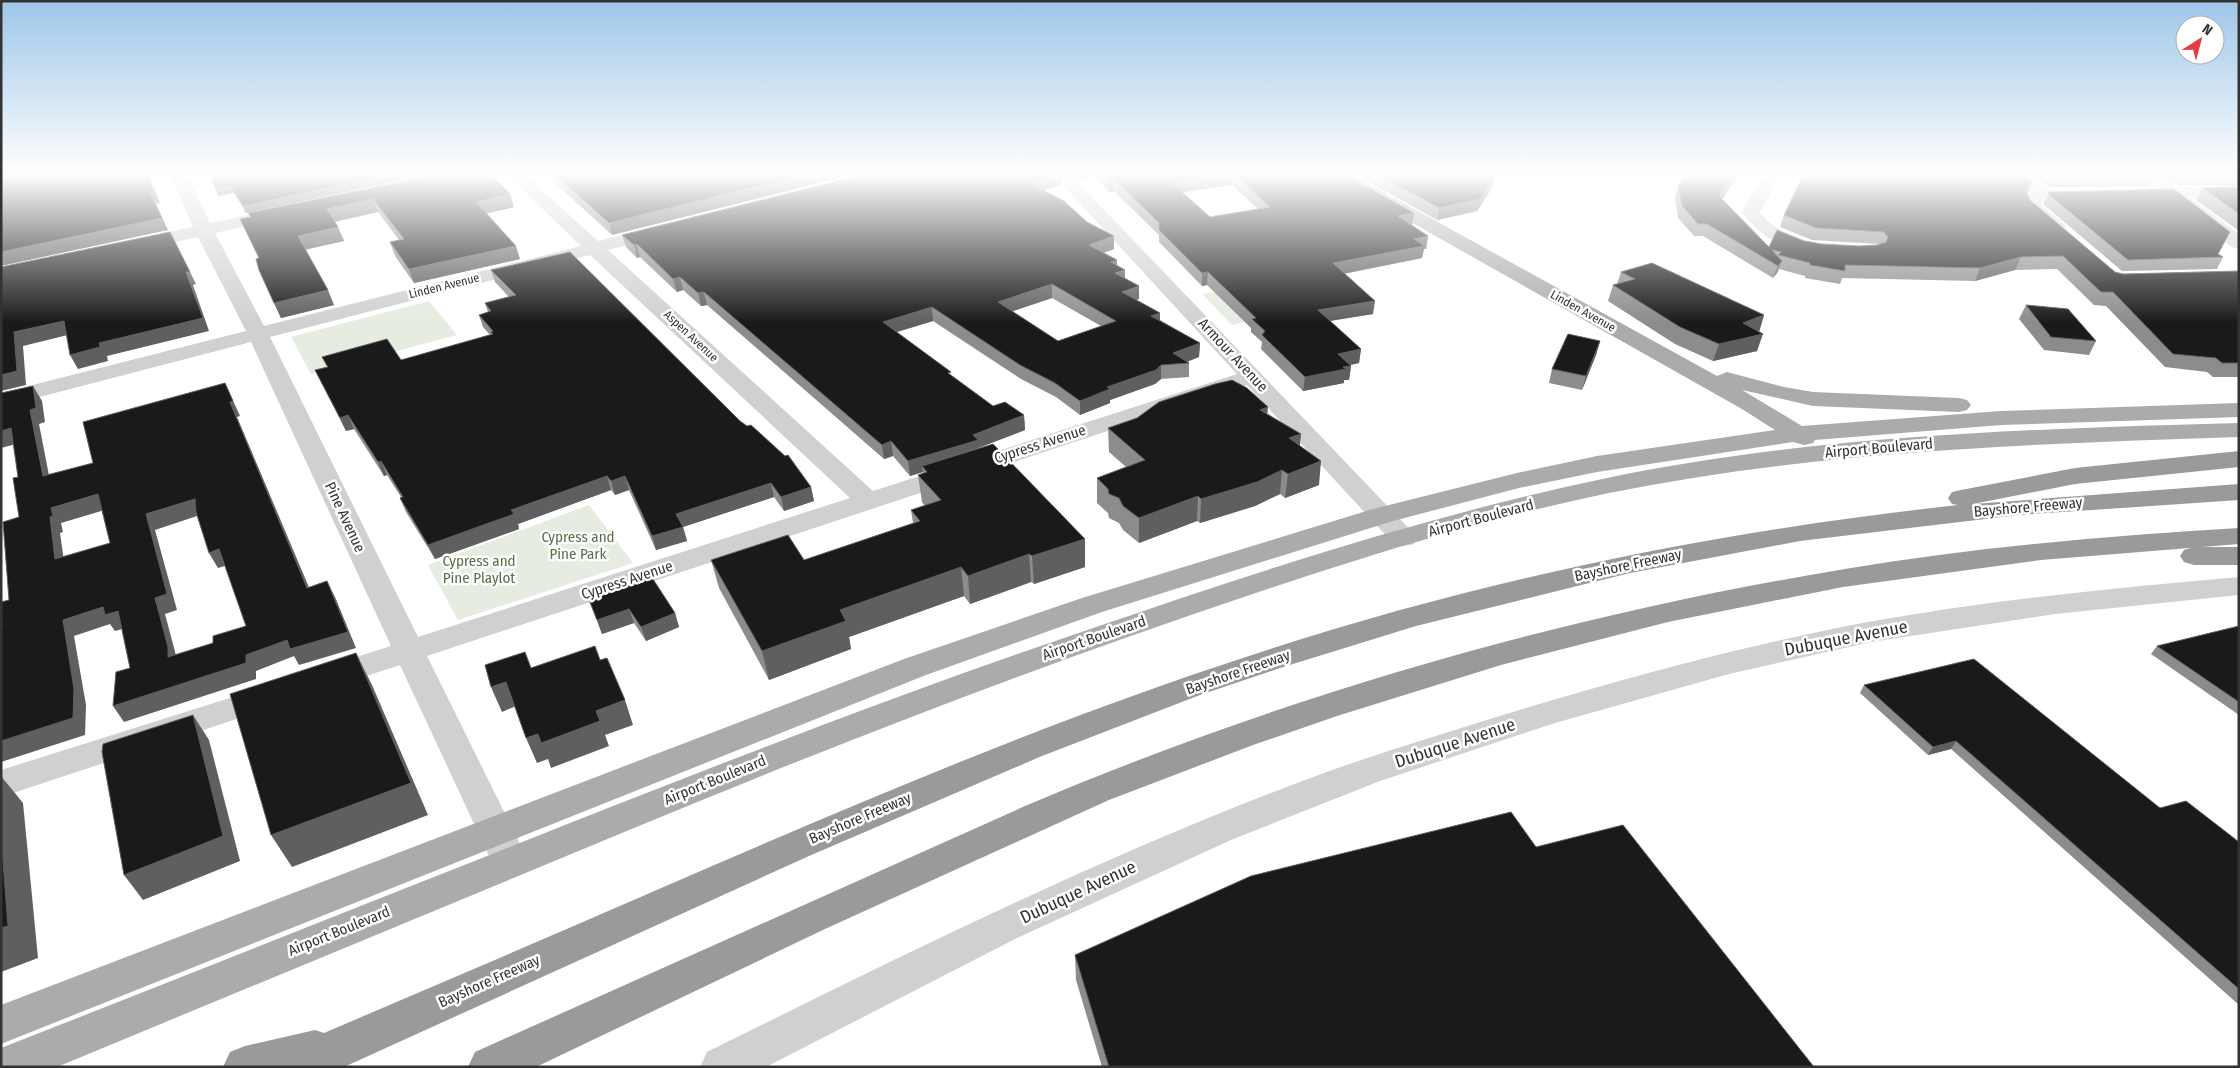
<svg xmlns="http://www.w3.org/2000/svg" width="2240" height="1068" font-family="'Fira Sans Condensed',sans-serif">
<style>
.green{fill:#e6ecdf}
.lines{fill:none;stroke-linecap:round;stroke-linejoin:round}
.minor{fill:#d0d0d0;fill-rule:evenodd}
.major{fill:#ababab;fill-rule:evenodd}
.highway{fill:#9a9a9a;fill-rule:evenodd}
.wall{fill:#8c8c8c;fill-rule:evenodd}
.shaded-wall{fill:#5f5f5f}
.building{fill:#1a1a1a;stroke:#5f5f5f;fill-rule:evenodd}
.labels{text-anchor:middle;stroke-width:5;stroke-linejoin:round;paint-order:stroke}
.far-street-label{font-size:12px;fill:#333;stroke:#fff}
.street-label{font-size:15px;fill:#333;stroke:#fff}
.park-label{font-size:15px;fill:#56703f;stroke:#fff}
.near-street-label{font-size:18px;fill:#333;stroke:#fff}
</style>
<rect width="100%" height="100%" fill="#fff"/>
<g class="green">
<path d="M1215,292L1245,322L1232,325L1202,294Z"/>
<path d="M429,301L457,335L311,374L291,337Z"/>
<path d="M589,505L633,563L458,620L428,565Z"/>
</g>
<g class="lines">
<g class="minor">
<path d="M170,173H186L210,223L278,209L284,210L287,214L284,218L215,233L264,326L581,246L505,173H523L598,241L660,225L667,227L669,231L667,235L608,250L873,491L1237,374L1052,173H1069L1418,538L1414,544L1404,546L1394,544L1247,385L427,656L529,862L523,873L510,877L497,873L400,665L326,689L315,686L310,678L315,670L391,646L251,342L1,407V393L246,331L198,237L137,250L130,248L128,244L130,240L193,227ZM590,255L850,498L418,637L270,337Z"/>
<path d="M1765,173H1781L1760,212C1773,231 1796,238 1818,243L1820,247L1818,251C1791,258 1756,233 1742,212Z"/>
<path d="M2005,173H2024L2050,190L2053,194L2042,201L2041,205L2063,223L2066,227L2063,231H2051L2026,210L2023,206L2025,198L2031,193Z"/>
<path d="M2132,173H2153L2177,187H2239V197L2191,198L2239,234V249L2232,247L2169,198L2135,197L2132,193L2135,189L2155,188Z"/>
<path d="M2239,577V595L2055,614L1871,642L1729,674L1555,723L1380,781L1231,840L1017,938L766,1067H700L707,1052C903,955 1100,857 1305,780C1371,755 1439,735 1506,714C1625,678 1745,645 1868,622C1990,600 2115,588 2239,577Z"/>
<path d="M268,686L279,689L284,697L279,705L1,797V770Z"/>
</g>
<g class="major">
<path d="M1329,173H1349L1717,376L1727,372L1784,387L1813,392L1959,398L1967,400L1971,405L1967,410L1959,412L1813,406L1742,390L1802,426L2001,411L2239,403V417L2001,425L1815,440L1813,443L1804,445L1793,442L1597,472L1519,488L1393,521L1102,612L926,675L1,1044V1005L904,659L1082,598L1373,509L1517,473L1597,456L1775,430L1742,409L1331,177Z"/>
<path d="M2239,423V437C2028,444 1816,451 1609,493C1444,527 1283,583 1125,638C915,712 709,796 504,882C355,944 206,1005 57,1067H1V1048C162,985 322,921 482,858C686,777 891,696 1099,626C1265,569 1434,514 1607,478C1815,435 2027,429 2239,423Z"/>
</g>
<g class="highway">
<path d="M2239,451V467L2075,484L1973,504L2239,484V500L2019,515L1800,541L1630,573L1416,626L1280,668L1200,695L1042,756L809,856L344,1067H223L230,1052L245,1046L315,1030L324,1033C436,985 547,938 659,889C855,804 1051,720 1255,654C1483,579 1719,531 1958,505L1952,504L1948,498L1952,492L1961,490L2075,468Z"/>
<path d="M2239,528V544L2041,560L1843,587L1668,622L1501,665L1337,716L1253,745L1109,800L825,929L536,1067H468L475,1052L1025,806C1286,695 1565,615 1845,569C1975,547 2107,536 2239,528Z"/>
<path d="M2194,547H2239V565H2194L2184,562L2180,556L2184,550Z"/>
</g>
</g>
<g class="wall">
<path d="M436,173L246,213L234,193L218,196L215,188Z"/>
<path d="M445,173L514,207L487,213L520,259L414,283L395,256L390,242L399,240L378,212L335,222L344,241L305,249L334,305L281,318L259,270L258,258L250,217L248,213Z"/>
<path d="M544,173H859L612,235Z"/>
<path d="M1071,173H1342L1414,213L1412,225H1411L1428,236L1426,249H1424L1422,258L1344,274L1373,314L1330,321L1361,349L1359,363L1350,365L1351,366L1349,380H1344V383L1303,391L1261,349L1262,342L1251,332V328L1207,285L1202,286L1159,242V235L1114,191L1109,192L1094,176L1079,180ZM1232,185L1258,209L1210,217L1182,192Z"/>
<path d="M1353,173H1487L1494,177L1492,188L1477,211L1437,220Z"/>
<path d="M1706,173H1740L1722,199L1769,247L1804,241L1822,244L1859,246L1877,245L1879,244L1812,240L1780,227L1784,215L2033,181L2027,194L2030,200L2115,272L2123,274L2239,271V377H2213L2207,372L2165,367L2106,306L2094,305L2057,269L2015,270L1975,281L1842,278L1840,284L1805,278V276L1779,269L1777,273L1773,278L1703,236H1694L1678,218L1675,198L1678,186L1705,175Z"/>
<path d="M2027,173H2152L2155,175L2149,186L2049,187Z"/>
<path d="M2156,173H2239V186L2178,185Z"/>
<path d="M1061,185L1044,190L1087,222L1114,236V249L1103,253L1117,260V266L1125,278L1139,286V299L1136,300L1160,313V320L1200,343L1199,357L1187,361L1189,363V377L1161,379L1155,384L1110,400V403L1080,415L1056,397L1021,379L933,321L896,332L951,375L993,406L1024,415L1025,430L978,448L1085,567L1034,584L1031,582L970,604L964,596L849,637L851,649L769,680L719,588L711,560H804L913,523L911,510L925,506L922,502L918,475L923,473V472L910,476L893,456L884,459L707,305L701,306L683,290L677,292L640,257L637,258L626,247L622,235ZM1052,298L1101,326L1058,341L1011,311Z"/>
<path d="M2239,187V231L2196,200L2203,188Z"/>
<path d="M2049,192L2223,257L2217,269L2122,271L2043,204Z"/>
<path d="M491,270L740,421L811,487L814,501L784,511L774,497L683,527L687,541L656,550L629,490L615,495L611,490L518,524L519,529L435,559L406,512L400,498L401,497L387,475L384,476L354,429L346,431L315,370L327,367L322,357L401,360L490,335L483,327L479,315L488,312L485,303L509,297L495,282Z"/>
<path d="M1621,272L1764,315L1759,332L1757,351L1713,361L1675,344L1608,301L1613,285L1617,284Z"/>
<path d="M2026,305L2096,341L2089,355L2044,350L2019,319Z"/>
<path d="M1600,341L1596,355L1582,390L1549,383L1552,369Z"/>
<path d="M1268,414L1301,434L1300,445L1319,485L1285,498L1280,494L1255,506L1200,523L1197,521L1139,543L1123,530L1119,523L1109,518L1108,513L1097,503V478L1126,467L1109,452L1108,428L1137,418Z"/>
<path d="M588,597L675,613L679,627L646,641L634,623L602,634Z"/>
<path d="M2239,626V715L2151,654L2157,646Z"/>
<path d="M1864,685L2160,808L2239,842V1005L1951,749L1928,755L1860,693Z"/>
<path d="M1536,847L1814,1067H1102L1076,980L1075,955Z"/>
</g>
<g class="shaded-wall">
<path d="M1,173H18L1,176Z"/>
<path d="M147,173H148L160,203L156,204L168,230L1,266V252L150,192Z"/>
<path d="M398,173H436L246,213L243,206Z"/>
<path d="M812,173H859L612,235L609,223Z"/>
<path d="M1078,173H1094V176L1079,180Z"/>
<path d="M1233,173L1232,185L1171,194V182Z"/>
<path d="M1735,173H1740L1716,208L1719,196Z"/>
<path d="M1061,174V185L1030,194V183Z"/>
<path d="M1494,177L1492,188L1477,211L1437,220L1439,208Z"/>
<path d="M1114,179V191L1109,192V180Z"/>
<path d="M2033,181L2028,193L2023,198L2029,186Z"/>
<path d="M230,186L234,193L218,196L215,188Z"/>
<path d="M510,194L514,207L480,215L476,202Z"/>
<path d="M373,199L378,212L332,222L327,209Z"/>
<path d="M1414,213L1412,225L1396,229L1398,216Z"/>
<path d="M338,227L344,241L304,250L298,236Z"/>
<path d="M170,232L196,284L193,285L209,331L107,356L108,361L78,369L70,355L99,343Z"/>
<path d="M1114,236V249L1089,258V245Z"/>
<path d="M1428,236L1426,249H1424L1422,258L1331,276L1333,263L1414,239Z"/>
<path d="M637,244L640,257L637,258L634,245Z"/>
<path d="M516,246L520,259L414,283L409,269Z"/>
<path d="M2021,257L2015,270L1975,281L1980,268Z"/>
<path d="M1117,260V273L1125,270V283L1115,286L1111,262Z"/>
<path d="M1782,261L1777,273L1773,278L1778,266Z"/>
<path d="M1208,272L1207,285L1202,286V273Z"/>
<path d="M680,277L683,290L677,292L673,279Z"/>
<path d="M1052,284V298L999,316L998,302Z"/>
<path d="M1139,286V299L1122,305V292Z"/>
<path d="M328,290L334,305L281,318L274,303Z"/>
<path d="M704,292L707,305L701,306L698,293Z"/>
<path d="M1375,301L1373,314L1316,323L1318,310Z"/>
<path d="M932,307L933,321L884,336L883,322Z"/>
<path d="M1160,313V326L1151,316Z"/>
<path d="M1764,315L1759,332L1743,323Z"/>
<path d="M64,321L72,334L23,346L26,385L1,391V375L14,332Z"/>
<path d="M1763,334L1757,351L1713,361L1719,344Z"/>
<path d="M1600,341L1596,355L1582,390L1586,376Z"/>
<path d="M1200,343L1199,357L1182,364L1173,353Z"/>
<path d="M1361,349L1359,363L1337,368L1338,354Z"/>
<path d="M1161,365V379L1155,384L1110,400V403L1080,415V401L1107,387Z"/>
<path d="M1351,366L1349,380H1344V383L1303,391L1305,377Z"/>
<path d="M225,383L240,416L237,417L316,604L307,588L230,402Z"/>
<path d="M33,386L42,401L45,422L39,424L52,491L43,476L30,410Z"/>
<path d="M1268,407L1266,430L1260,410Z"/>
<path d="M348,415L354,429L346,431L340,418Z"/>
<path d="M1024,415L1025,430L978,448L922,466L923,472L910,476L908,461Z"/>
<path d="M11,428L20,443L1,448V431Z"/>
<path d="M1301,434L1298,458L1289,438Z"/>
<path d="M891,441L893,456L884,459L882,445Z"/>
<path d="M381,461L387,475L384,476L378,462Z"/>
<path d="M1321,461L1319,485L1285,498L1288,474Z"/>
<path d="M1282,470L1280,494L1255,506L1200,523L1201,499Z"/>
<path d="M607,476L611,490L518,524L519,529L435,559L428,545L511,510Z"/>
<path d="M625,476L629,490L615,495L611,481Z"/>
<path d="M771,483L774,497L683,527L687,541L656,550L652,536L676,514Z"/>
<path d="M811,487L814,501L784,511L781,497Z"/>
<path d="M98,494L108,509L61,523L63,532L60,533L66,575L55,559L50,517L51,508Z"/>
<path d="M1198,496L1197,521L1139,543V518Z"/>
<path d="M195,499L203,514L155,530L177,610L165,614L178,663L168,657L155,598L146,514Z"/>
<path d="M1085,539V567L1034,584L1032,556Z"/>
<path d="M219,549L228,565L218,568L209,553Z"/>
<path d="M1029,554L1031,582L970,604L968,576Z"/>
<path d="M961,567L964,596L849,637L851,649L769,680L762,651L840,610Z"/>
<path d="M327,581L335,597L356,648L299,665L294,656L256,671V679L124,722L113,706Z"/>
<path d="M103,607L118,611L129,627L115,631L110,624L74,636L86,705L85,735L1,762V741L63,620Z"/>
<path d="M629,609L634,623L602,634L597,620Z"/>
<path d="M675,613L679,627L646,641L641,627Z"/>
<path d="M356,653L372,685L428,815L292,867L271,835Z"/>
<path d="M506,682L516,706L502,712L491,687Z"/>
<path d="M625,700L633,725L605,735L609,746L551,768L548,759L537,763L526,738Z"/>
<path d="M193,715L209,740L240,861L143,900L124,875Z"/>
<path d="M1956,741L1951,749L1928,755L1933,747Z"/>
<path d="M1,776L23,803L38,958L1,972Z"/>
</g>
<g class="building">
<path d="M24,173H147L154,191L150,192L162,218L1,252V177Z"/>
<path d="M209,173H398L243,206L230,186L215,188Z"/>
<path d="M445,173H490L510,194L476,202L516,246L409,269L390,242L404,239L373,199L327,209L338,227L298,236L328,290L274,303L259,270L256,259L259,258L240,219L251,217L248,213Z"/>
<path d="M553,173H812L609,223Z"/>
<path d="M870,173H1060L1061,174L1030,183L1064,201L1087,222L1114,236L1089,245L1117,260L1111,262L1125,270L1115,273L1139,286L1122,292L1160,313L1151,316L1200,343L1173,353L1189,363L1161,365L1156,370L1107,387L1110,389L1080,401L1055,383L1020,365L932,307L883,322L951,372L948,373L993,406L1005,402L1024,415L973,435L978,440L908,461L891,441L882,445L704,292L698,293L680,277L673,279L637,244L634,245L622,235ZM1052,284L1116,321L1058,341L998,302Z"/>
<path d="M1102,173H1342L1414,213L1398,216L1428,236L1414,239L1424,246L1333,263L1375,301L1318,310L1361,349L1338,354L1351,366L1343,367L1346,369L1305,377L1262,335L1265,331L1252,319L1256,318L1208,272L1202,273L1159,230V223L1114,179L1109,180ZM1233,173L1270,207L1210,217L1171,182Z"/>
<path d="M1375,173H1487L1494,177L1480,199L1439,208Z"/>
<path d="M1688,173H1695L1705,175L1706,173H1735L1719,196L1769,247L1777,230L1804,241L1822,244L1859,246L1877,245L1886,242L1888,237L1884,232L1816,228L1784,215L1804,173H2023L2033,181L2029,186L2027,194L2030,200L2115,272L2123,274L2239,271V363H2222L2216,358L2173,354L2113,292H2101L2063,256L2021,257L1980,268L1845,265V271L1810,265V263L1778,255L1781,252L1772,250L1782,261L1778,266L1707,224H1698L1682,206L1678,186Z"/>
<path d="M2050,173H2152L2155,175L2054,176Z"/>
<path d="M2183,173H2239V174H2184Z"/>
<path d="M2239,187V214L2203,188Z"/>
<path d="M2174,189L2230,232L2218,254L2223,257L2128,260L2048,194L2049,192Z"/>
<path d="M170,232L190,272H186L203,318L99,343L100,347L70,355L64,321L14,332L17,371L1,375V267Z"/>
<path d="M570,252L740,421L747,426L751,425L785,456L788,455L811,487L781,497L771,483L676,514L683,527L652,536L625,476L611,481L607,476L511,510L514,514L428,545L400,498L403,497L381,461L378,462L348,415L340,418L315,370L328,367L322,357L387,339L401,360L493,334L491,332L493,331L479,315L491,311L485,303L516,295L491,270Z"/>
<path d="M1652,263L1764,315L1743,323L1763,334L1719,344L1680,327L1613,285L1635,279L1621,272Z"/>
<path d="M2026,305L2068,309L2096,341L2051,337Z"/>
<path d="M1568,334L1600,341L1586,376L1552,369Z"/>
<path d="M1232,380L1247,388L1268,407L1260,410L1301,434L1289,438L1321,461L1288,474L1282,470L1257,482L1201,499L1198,496L1139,518L1123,506L1119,498L1109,494L1108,489L1097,478L1145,460L1108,428L1137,418L1159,402L1215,384Z"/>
<path d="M225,383L233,401L230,402L307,588L327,581L348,632L290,649L287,640L246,655V663L113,706L116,672L130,668L118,611L105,615L103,607L63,620L74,689L73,718L1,741V629L2,628L1,602L9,600L3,522L19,517L13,478L18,477L11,428L1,431V393L33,386L36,408L30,410L43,476L93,463L83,422ZM98,494L110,543L55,559L50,517L53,516L51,508ZM195,499L196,512L209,553L219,549L246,626L213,636V643L168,657V647L155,598L167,594L146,514Z"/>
<path d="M993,444L1085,539L1032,556L1029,554L968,576L961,567L840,610L846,621L762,651L711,560L788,535L804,560L920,521L911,510L941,500L918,475L927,472L922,466Z"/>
<path d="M651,576L675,613L641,627L629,609L597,620L588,597Z"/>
<path d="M2239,626V702L2157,646Z"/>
<path d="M595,646L600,660L607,658L625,700L596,711L600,721L541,743L538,734L526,738L506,682L491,687L485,665L525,652L531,668Z"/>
<path d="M356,653L411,783L271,835L230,694Z"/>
<path d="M1974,659L2160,808L2186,801L2239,842V989L1956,741L1933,747L1864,685Z"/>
<path d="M193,715L223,836L124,875L102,752L103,744Z"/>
<path d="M1511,812L1536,847L1623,825L1814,1067H1109L1075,955L1251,876Z"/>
<path d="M1,836L8,926L1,928Z"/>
</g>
<linearGradient id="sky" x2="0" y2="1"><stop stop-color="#9ec6ea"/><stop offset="0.54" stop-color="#fff"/><stop offset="1" stop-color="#fff" stop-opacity="0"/></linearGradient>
<rect width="2240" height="323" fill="url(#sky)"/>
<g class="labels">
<g class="far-street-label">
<text transform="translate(444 286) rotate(-14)" y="4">Linden Avenue</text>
<text transform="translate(1583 311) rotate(29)" y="4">Linden Avenue</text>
<text transform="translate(691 336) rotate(43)" y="4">Aspen Avenue</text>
</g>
<g class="street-label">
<text transform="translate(1233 355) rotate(47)" y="5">Armour Avenue</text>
<text transform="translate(1040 444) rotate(-18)" y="5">Cypress Avenue</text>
<text transform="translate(1879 448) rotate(-5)" y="5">Airport Boulevard</text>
<text transform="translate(2028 507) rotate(-5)" y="5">Bayshore Freeway</text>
<text transform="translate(345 517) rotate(65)" y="5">Pine Avenue</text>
<text transform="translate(1481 518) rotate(-15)" y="5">Airport Boulevard</text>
<text transform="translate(1628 565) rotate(-12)" y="5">Bayshore Freeway</text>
<text transform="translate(627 580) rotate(-18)" y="5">Cypress Avenue</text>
<text transform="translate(1094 638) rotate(-19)" y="5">Airport Boulevard</text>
<text transform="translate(1238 672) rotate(-19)" y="5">Bayshore Freeway</text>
<text transform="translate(715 780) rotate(-22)" y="5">Airport Boulevard</text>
<text transform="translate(860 818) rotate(-23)" y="5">Bayshore Freeway</text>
<text transform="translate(339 931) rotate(-22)" y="5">Airport Boulevard</text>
<text transform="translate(489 981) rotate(-24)" y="5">Bayshore Freeway</text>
</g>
<g class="park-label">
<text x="578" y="542">Cypress and<tspan x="578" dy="17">Pine Park</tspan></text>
<text x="479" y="566">Cypress and<tspan x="479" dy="17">Pine Playlot</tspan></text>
</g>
<g class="near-street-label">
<text transform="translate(1846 638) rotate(-11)" y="6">Dubuque Avenue</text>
<text transform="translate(1455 743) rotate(-18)" y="6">Dubuque Avenue</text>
<text transform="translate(1078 892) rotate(-25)" y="6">Dubuque Avenue</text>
</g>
</g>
<rect width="2240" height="1068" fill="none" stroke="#333333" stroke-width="5"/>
<g transform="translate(2200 40) rotate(36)"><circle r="24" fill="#ffffff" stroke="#adadad"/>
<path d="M0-4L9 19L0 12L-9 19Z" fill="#e63946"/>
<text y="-8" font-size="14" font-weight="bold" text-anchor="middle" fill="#333333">N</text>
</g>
</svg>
